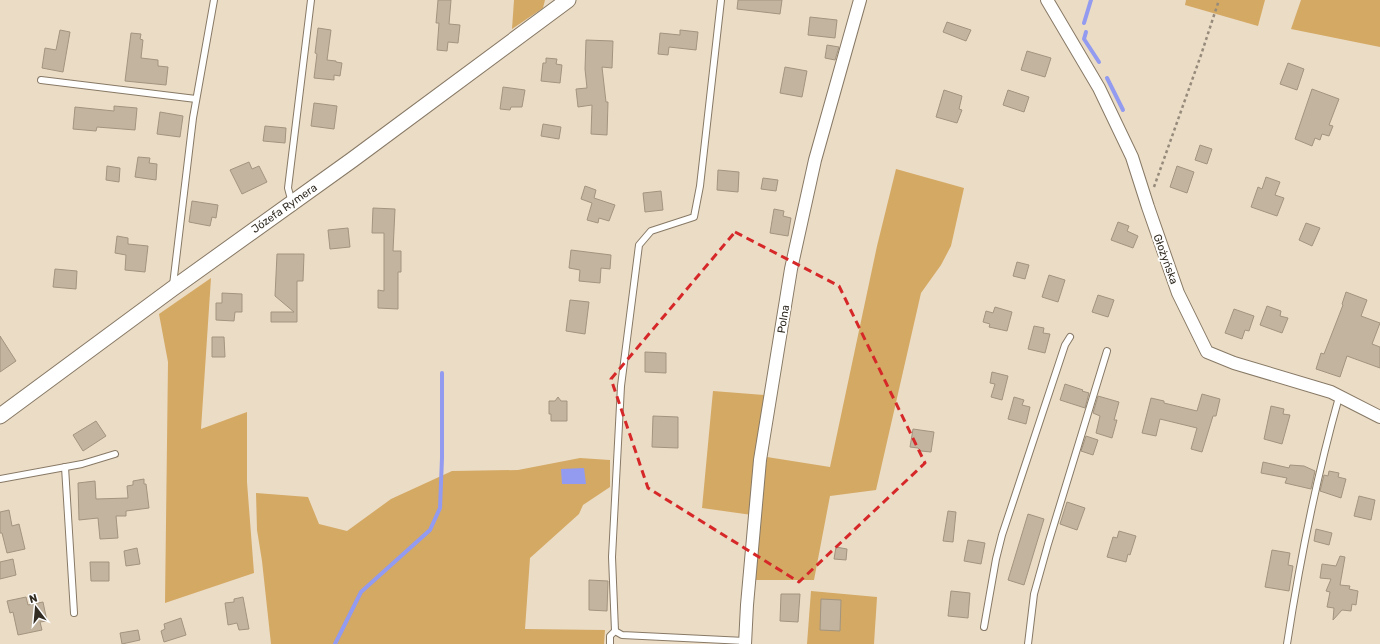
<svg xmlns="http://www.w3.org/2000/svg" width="1380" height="644" font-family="Rubik,sans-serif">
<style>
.green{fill:#d4a964}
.water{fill:#929bef}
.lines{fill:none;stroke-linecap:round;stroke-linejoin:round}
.stream{stroke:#929bef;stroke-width:4}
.building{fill:#c2b49e;stroke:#a2947f}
.service-casing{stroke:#877965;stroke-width:8}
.minor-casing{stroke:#877965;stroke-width:14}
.tertiary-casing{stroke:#877965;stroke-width:17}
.path{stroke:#968b7b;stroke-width:2.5;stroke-dasharray:3 3;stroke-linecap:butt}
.service{stroke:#fff;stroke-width:6}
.minor{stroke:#fff;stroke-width:12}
.tertiary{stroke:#fff;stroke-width:15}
.marked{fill:none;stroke:#d62828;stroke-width:3;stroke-dasharray:8 5;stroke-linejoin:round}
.labels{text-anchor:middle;stroke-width:4;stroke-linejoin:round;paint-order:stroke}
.street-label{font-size:11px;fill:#322c23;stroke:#fff}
</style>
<rect width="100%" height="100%" fill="#ebdcc6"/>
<g class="green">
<path d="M514,0H545L543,8L512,29Z"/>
<path d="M1186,0H1265L1258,26L1185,5Z"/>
<path d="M1301,0H1380V47L1291,29Z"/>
<path d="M896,169L964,188L951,246L941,265L921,293L876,490L830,496L814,580H753L767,457L830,467L877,246Z"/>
<path d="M211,278L201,429L247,412V482L254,573L165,603L168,362L159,314Z"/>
<path d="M713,391L765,395L752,515L702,508Z"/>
<path d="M580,458L610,460V487L583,505L579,514L530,558L525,629L605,630L604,644H271L262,561L257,530L256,493L308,497L319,524L347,531L391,499L452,471L518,470Z"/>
<path d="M811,591L877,597L874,644H807Z"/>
</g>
<path class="water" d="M584,468L586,484H562L561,469Z"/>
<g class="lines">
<g class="stream">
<path d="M1084,23L1091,0"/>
<path d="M1086,32L1084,39L1099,62"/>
<path d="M1107,78L1123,110"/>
<path d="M335,644L361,592L430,530L440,508L442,458V373"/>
</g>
</g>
<g class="building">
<path d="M438,0H451L449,24L460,25L458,43L448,42L447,51L437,50L439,23H436Z"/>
<path d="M738,0H782L780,14L737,9Z"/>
<path d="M810,17L837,20L835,38L808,35Z"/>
<path d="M947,22L971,30L966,41L943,32Z"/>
<path d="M318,28L331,30L327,60L336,61V62L342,63L340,76L334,75V80L314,78L317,54L315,53Z"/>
<path d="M60,30L70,32L63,72L42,68L45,48L56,50Z"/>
<path d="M680,30L698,32L696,50L669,47L668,55L658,54L660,33L680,35Z"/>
<path d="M131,33L141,34L140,39L143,40L141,58L158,60V66L168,67L166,85L125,81Z"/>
<path d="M586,40L613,41L612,68L602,67L606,102H608L607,135L591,134L592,105L578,107L576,89L587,88L585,69Z"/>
<path d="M827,45L839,47L835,60L825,58Z"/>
<path d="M1027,51L1051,58L1045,77L1021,70Z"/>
<path d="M546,58L557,59L556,64L562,65L560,83L541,81L543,63H546Z"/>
<path d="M1288,63L1304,69L1297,90L1280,84Z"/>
<path d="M785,67L807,71L802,97L780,93Z"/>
<path d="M503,87L525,90L522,107H511L510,110L500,109Z"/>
<path d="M1312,89L1339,99L1329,125L1333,126L1329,136L1322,134L1320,140L1315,138L1312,146L1295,139Z"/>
<path d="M944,90L962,96L959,109L962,110L957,123L936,117Z"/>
<path d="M1008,90L1029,97L1024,112L1003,105Z"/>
<path d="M314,103L337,106L334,129L311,126Z"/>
<path d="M114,106L137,108L135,130L97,127L96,131L73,129L75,107L114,111Z"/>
<path d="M160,112L183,116L180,137L157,134Z"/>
<path d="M543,124L561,127L559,139L541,136Z"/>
<path d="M265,126L286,128L285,143L263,141Z"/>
<path d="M1200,145L1212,149L1207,164L1195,160Z"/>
<path d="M138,157L150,158L149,163L157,164L156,180L135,177Z"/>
<path d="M249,162L252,169L259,166L267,182L242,194L230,170Z"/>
<path d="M107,166L120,168L119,182L106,180Z"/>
<path d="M1177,166L1194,172L1187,193L1170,187Z"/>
<path d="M718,170L739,172L738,192L717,190Z"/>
<path d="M1266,177L1280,182L1275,195L1284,198L1277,216L1251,207L1258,187L1262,189Z"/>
<path d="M763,178L778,180L776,191L761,189Z"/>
<path d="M585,186L596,190L594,198L615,205L609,221L599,218L598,223L587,220L592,203L581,199Z"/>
<path d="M661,191L663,210L645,212L643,193Z"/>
<path d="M192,201L218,205L216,218L212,217L210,226L189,222Z"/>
<path d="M373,208L395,209L393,251H401V272H398V309L378,308V290L384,291V233H372Z"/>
<path d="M774,209L784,211L783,216L791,218L788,236L770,233Z"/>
<path d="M1118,222L1129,226L1127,231L1138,236L1133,248L1111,240Z"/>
<path d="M1306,223L1320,228L1312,246L1299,240Z"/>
<path d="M348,228L350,247L330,249L328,230Z"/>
<path d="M117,236L128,238V244L148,246L145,272L125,270L126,255L115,253Z"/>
<path d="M571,250L611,255L610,269L601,268L600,283L579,281L580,270L569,268Z"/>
<path d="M277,254H304L303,281H297V322H271V312H294L275,296Z"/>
<path d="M1017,262L1029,265L1025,279L1013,276Z"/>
<path d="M55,269L77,271L76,289L53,287Z"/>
<path d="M1049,275L1065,280L1058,302L1042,297Z"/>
<path d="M1346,292L1367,300L1361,316L1380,323L1372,344L1380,347V368L1347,356L1340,377L1316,369L1321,353L1324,354L1343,305L1342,304Z"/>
<path d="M222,293L242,294V312H235L234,321L216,320V303H222Z"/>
<path d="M1098,295L1114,300L1108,317L1092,312Z"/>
<path d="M570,300L589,302L585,334L566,331Z"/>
<path d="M1267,306L1281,311L1280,316L1288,318L1282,333L1260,325Z"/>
<path d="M995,307L1012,312L1007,331L989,327L990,324L983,322L986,311L993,313Z"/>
<path d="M1234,309L1254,316L1249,331L1245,330L1242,339L1225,333Z"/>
<path d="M1034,326L1044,328L1043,333L1050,334L1045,353L1028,349Z"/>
<path d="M0,336L16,361L0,372Z"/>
<path d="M212,337H224L225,357H212Z"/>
<path d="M645,352L666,353V373L645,372Z"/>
<path d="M992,372L1008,376L1002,400L991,397L995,384L990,383Z"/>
<path d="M1065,384L1083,390L1082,391L1089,393L1085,408L1060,400Z"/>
<path d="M1202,394L1220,399L1216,416H1213L1202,452L1191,449L1197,428L1160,419L1156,436L1142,433L1151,398L1164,401V403L1197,411Z"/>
<path d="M1098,396L1119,402L1114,420H1117L1112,438L1096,433L1100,416L1093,413Z"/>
<path d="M558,397L561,401H567V421H551V414H549V401H555Z"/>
<path d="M1014,397L1024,400L1022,405L1030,407L1026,424L1008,419Z"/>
<path d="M1271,406L1284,409L1283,414L1290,415L1282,444L1264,439Z"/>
<path d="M653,416L678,417V448L652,447Z"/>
<path d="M96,421L106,436L83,451L73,435Z"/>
<path d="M913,429L934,432L931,452L921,451L918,448L910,447Z"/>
<path d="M1086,436L1098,440L1093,455L1081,451Z"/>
<path d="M1263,462L1289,468L1290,465L1304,466L1315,471L1311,489L1285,483L1287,478L1261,473Z"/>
<path d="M1329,471L1339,473L1338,477L1346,479L1341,498L1320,491L1324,475L1328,476Z"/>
<path d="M144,479V484H146L149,508L126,511V516H116L118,538L100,539L98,518L79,520L78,483L95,481L96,499L128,498L127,486L133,485V481Z"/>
<path d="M1359,496L1375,500L1371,520L1354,516Z"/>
<path d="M1067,502L1085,508L1077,530L1060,524Z"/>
<path d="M9,510L12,526L19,524L25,549L7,553L2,533H0V512Z"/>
<path d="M948,511L956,512L953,542L943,541Z"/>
<path d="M1028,514L1044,519L1024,585L1008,580Z"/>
<path d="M1316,529L1332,533L1329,545L1314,541Z"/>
<path d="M1119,531L1136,536L1130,555L1128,554L1126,562L1107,557L1113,537L1117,538Z"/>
<path d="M968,540L985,543L981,564L964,561Z"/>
<path d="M836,547L847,549L846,560L834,559Z"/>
<path d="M137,548L140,564L126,566L124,551Z"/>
<path d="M1272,550L1290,553L1288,565L1293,566L1289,591L1265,587Z"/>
<path d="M1340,556L1345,557L1340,585L1350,586L1349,589L1358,591L1356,605L1352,604L1351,611L1342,610L1333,620L1334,608L1327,607L1330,592L1326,591L1331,579L1320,578L1322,564L1336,566Z"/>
<path d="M13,559L16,575L0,579V562Z"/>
<path d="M90,562H109V581H91Z"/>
<path d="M589,580L608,581L607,611L589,610Z"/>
<path d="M951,591L970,593L968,618L948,616Z"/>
<path d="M781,594H800L798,622L780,621Z"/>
<path d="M26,597L28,605L43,602L47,621L40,622L42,630L18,635L13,612L10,613L7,601Z"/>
<path d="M243,597L249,629L239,630L237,623L228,625L225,603L234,602V599Z"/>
<path d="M821,599L841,600L840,631L820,630Z"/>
<path d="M181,618L186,635L164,642L161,631L165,629L164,624Z"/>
<path d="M138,630L140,640L122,644L120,633Z"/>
</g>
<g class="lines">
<g class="service-casing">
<g id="service">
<path d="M721,0L700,186L694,217L651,231L639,245L621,386L612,557L615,631L622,635L745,641"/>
<path d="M41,80L196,99"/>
<path d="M292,203L288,188L311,0"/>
<path d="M173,285L193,118L214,0"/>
<path d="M65,467L74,613"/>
<path d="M0,479L82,464L115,454"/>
<path d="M984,627L996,559L1002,535L1065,345L1070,337"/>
<path d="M610,644V636L615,631"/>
<path d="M1028,644L1034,594L1048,544L1107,351"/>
<path d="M1287,644C1300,559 1316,479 1339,397"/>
</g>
</g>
<g class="minor-casing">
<g id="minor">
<path d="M1047,0L1099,88L1132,157L1148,207L1178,293L1207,352L1234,363L1331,392L1380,417"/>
<path d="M745,644L747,605L760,460L791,269L815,160L860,0"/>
</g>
</g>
<g class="tertiary-casing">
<path id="tertiary" d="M0,416L172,289L352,160L568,0"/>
</g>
<path class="path" d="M1154,187L1201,55L1219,0"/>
<use href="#service" class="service"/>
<use href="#minor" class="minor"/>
<use href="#tertiary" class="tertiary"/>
</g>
<path class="marked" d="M735,232L839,286L925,463L799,582L648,488L611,379Z"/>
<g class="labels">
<g class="street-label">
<text transform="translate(284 208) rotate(-35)" y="4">Józefa Rymera</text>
<text transform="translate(1166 259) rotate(70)" y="4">Głożyńska</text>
<text transform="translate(783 319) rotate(-81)" y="4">Polna</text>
</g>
</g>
<g transform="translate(36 608) rotate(344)" stroke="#ffffff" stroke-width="3" paint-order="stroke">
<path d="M0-3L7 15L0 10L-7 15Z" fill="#322c23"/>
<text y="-6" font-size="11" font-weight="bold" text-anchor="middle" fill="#322c23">N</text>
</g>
</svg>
